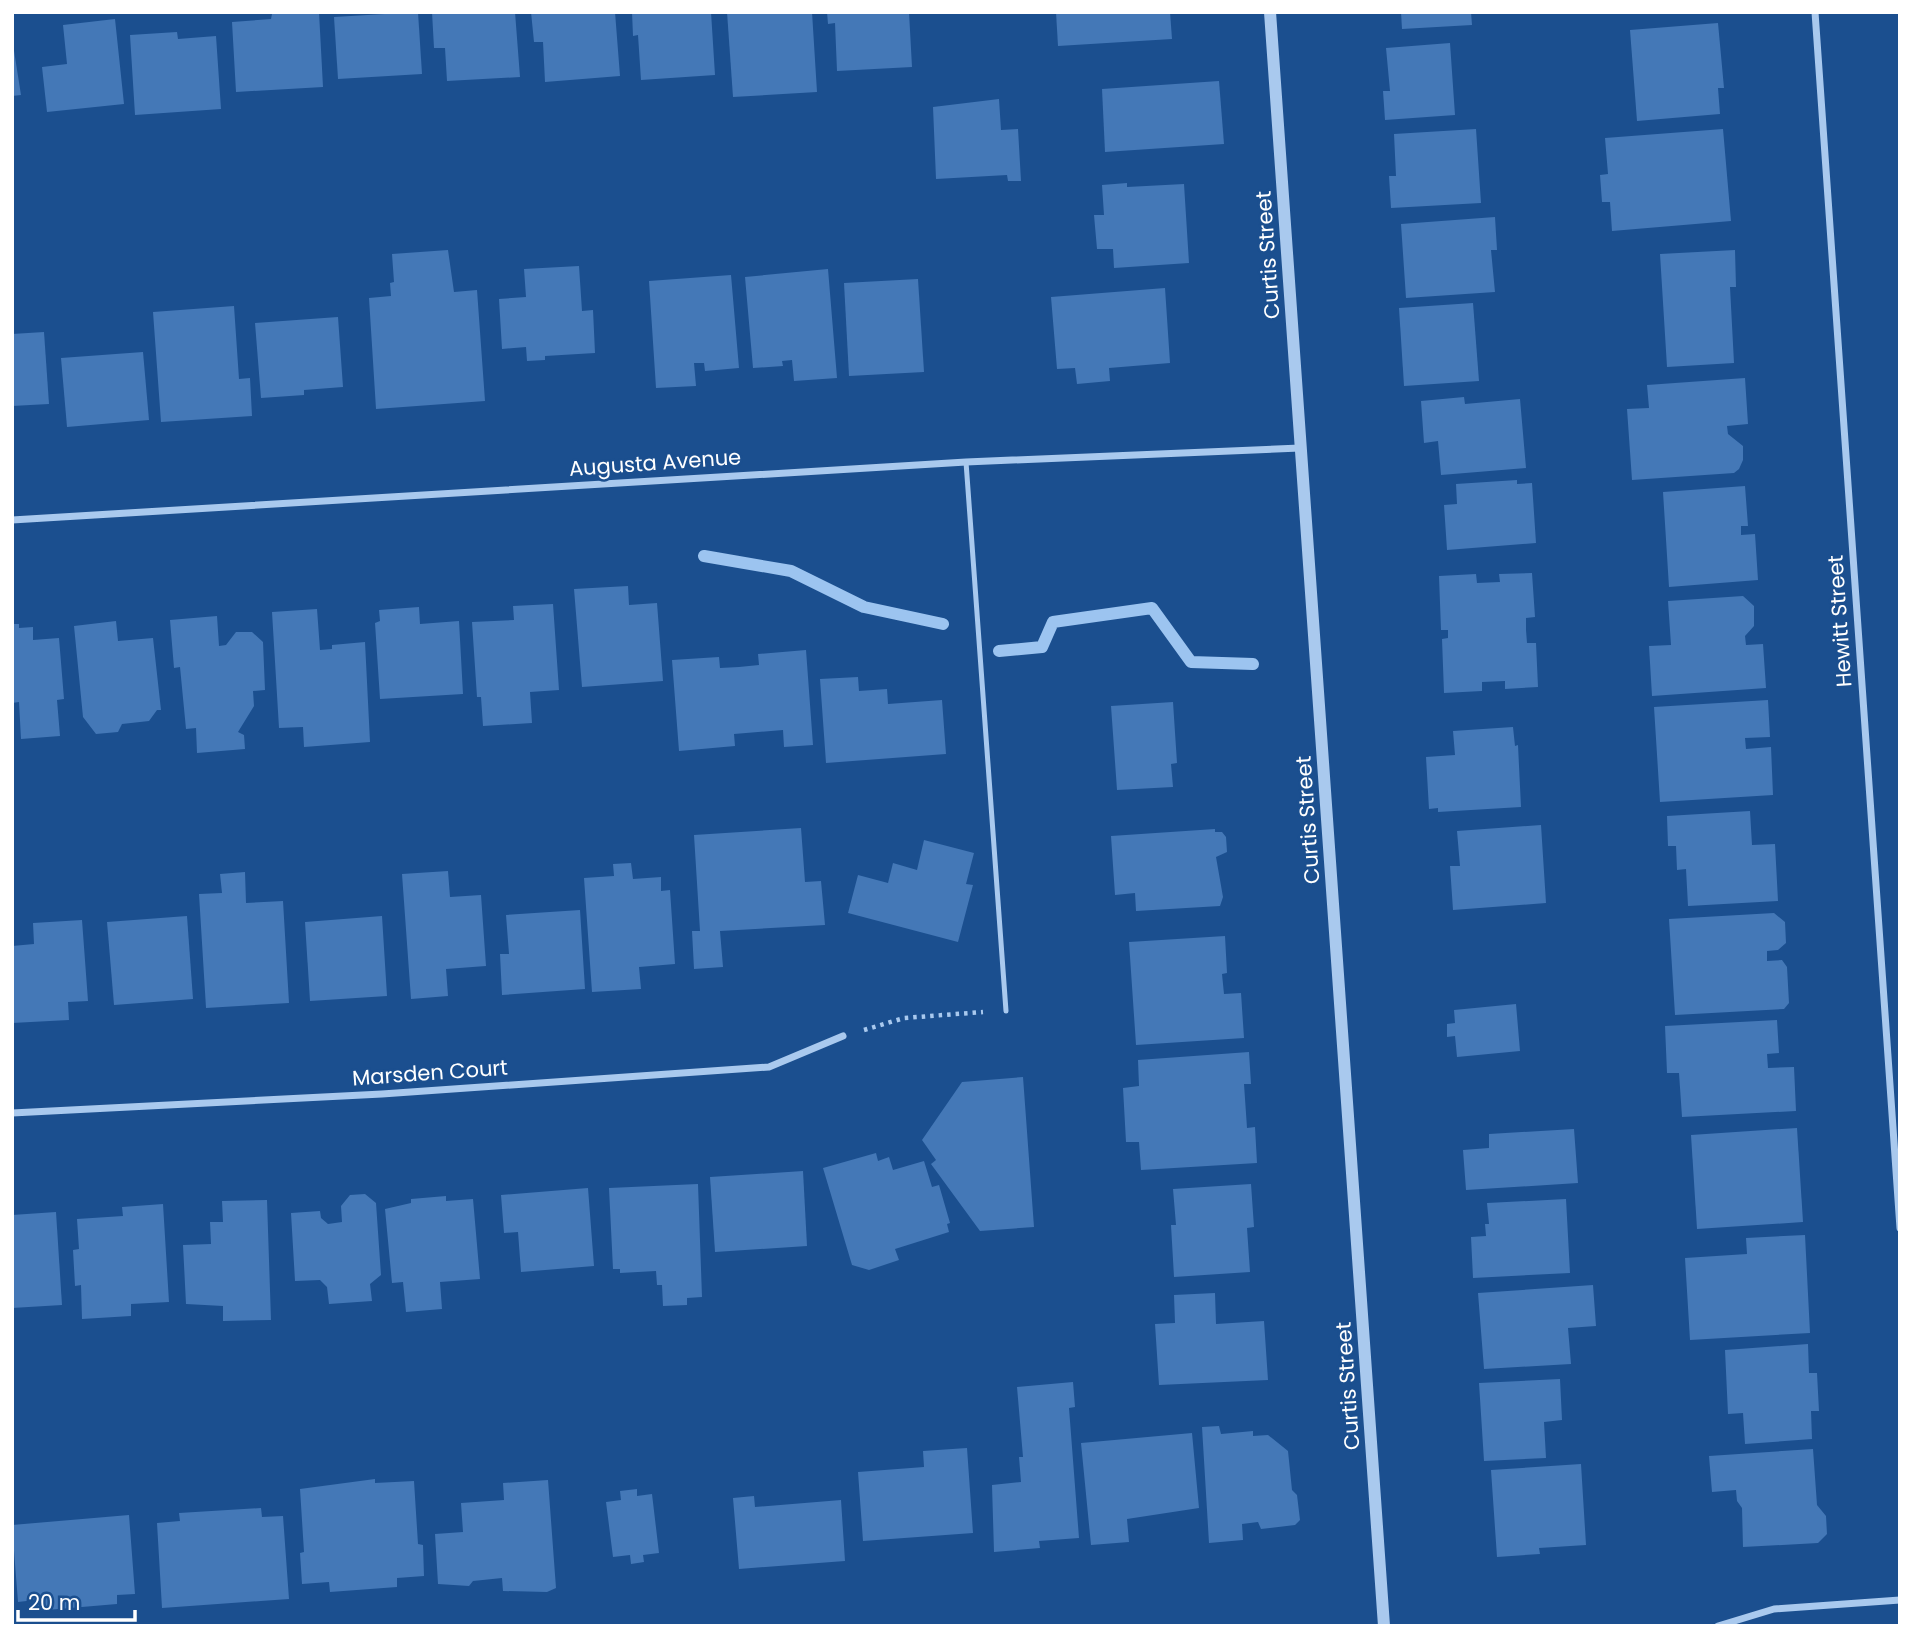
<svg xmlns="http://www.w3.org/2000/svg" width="1912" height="1638" font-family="Poppins,sans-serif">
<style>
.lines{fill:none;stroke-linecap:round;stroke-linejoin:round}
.stream{stroke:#9cc4f0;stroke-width:12}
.building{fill:#4478b7}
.path{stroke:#a9c9ee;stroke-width:4.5;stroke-dasharray:3.5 5;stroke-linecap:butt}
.service{stroke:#a9c9ee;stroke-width:5}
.minor{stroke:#a9c9ee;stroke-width:7}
.tertiary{stroke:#a9c9ee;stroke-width:12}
.labels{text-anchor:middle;stroke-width:5;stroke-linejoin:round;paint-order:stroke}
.street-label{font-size:21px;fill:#fff;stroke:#1b4f8f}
</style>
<rect width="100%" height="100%" fill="#1b4f8f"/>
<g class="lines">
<g class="stream">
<path d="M704,556L791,571L864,607L943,624"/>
<path d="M999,651L1042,647L1053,622L1152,608L1191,662L1253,664"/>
</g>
</g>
<g class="building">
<path d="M319,12L323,87L236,92L232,22L271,19L272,14Z"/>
<path d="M418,12L422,74L338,79L334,17Z"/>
<path d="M432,12H515L520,77L447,81L445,48H434Z"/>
<path d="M531,12H615L620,76L545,82L543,42H534Z"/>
<path d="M632,12H711L715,75L641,80L638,35L633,36Z"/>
<path d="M727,12H812L817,92L733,97Z"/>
<path d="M827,12H909L912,67L837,71L835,23L828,24Z"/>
<path d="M1056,12H1170L1172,39L1058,46Z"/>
<path d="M1401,12H1471L1472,25L1402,29Z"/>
<path d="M115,19L124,104L47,112L42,67L67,64L63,25Z"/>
<path d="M1718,23L1724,88H1718L1720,114L1637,121L1630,30Z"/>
<path d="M177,32L178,39L216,36L221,109L135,115L130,35Z"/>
<path d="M12,38L21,95L12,96Z"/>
<path d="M1450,43L1455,115L1385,120L1383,91H1390L1386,48Z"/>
<path d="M1219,81L1224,144L1105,152L1102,89Z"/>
<path d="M999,99L1001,130L1018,129L1021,181H1008L1007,175L936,179L933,107Z"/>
<path d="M1476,129L1481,203L1391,208L1389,176H1396L1394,134Z"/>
<path d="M1723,129L1731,221L1612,231L1610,202H1602L1600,175L1608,174L1605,138Z"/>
<path d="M1127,183V187L1184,184L1189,263L1114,268L1113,249H1097L1094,215H1104L1102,185Z"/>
<path d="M1495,217L1497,250H1491L1495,292L1406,298L1401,224Z"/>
<path d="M448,250L454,292L477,290L485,401L376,409L369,298L391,296L390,283L394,282L392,254Z"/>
<path d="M1735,250L1736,287H1730L1734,363L1667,367L1660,254Z"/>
<path d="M579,266L582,311L593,310L595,353L545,356V360L527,361L526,347L502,349L499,299L526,297L524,269Z"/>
<path d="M828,269L837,378L794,381L792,360L782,361L783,366L753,368L745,277Z"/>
<path d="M731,275L739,368L705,371L704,363H694L696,386L656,388L649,281Z"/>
<path d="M918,279L924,372L849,376L844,283Z"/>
<path d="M1165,288L1170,363L1109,368L1110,381L1077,384L1075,368L1057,369L1051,297Z"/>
<path d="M1473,303L1479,381L1404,386L1399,308Z"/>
<path d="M234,306L239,379L250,378L252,416L161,422L153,312Z"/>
<path d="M338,317L343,387L304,390V395L261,398L255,323Z"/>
<path d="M44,332L49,404L12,406V334Z"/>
<path d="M143,352L149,420L67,427L61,358Z"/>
<path d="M1745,378L1748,424L1727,426L1728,434L1743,446V460L1739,469L1734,473L1632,480L1627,409L1649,408L1647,385Z"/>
<path d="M1464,397L1465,404L1520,399L1526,468L1441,475L1438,441L1424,443L1421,401Z"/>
<path d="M1517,480V484L1532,483L1536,543L1447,550L1444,505L1457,504L1456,484Z"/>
<path d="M1745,486L1748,526H1741V535L1755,534L1758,580L1669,587L1663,492Z"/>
<path d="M1532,573L1535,617L1526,618V630L1527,643H1536L1538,687L1505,689V681L1482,682V691L1444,693L1442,639L1448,638V630H1441L1439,576L1476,574L1477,583L1500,582L1499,574Z"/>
<path d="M628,586L629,605L657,603L663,681L582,687L574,589Z"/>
<path d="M1743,596L1754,606V626L1745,636L1746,645L1763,644L1766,688L1652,696L1649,646L1671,645L1668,601Z"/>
<path d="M553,604L559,690L530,692L532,723L483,726L481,697H477L472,622L514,620L513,606Z"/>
<path d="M419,607L420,624L459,621L463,694L380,699L375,623L380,621L379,610Z"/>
<path d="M317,609L320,650L332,649V645L365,642L370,742L304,747L303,727L279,728L272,612Z"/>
<path d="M217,616L219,646L226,645L236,632H252L263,642L265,690L253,691L254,706L238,732L244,735L245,749L197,753L196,728L186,729L180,667L174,668L170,620Z"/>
<path d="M116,621L118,641L153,638L161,710H157L149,721L122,724L118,732L96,734L83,717L74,626Z"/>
<path d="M12,624H19V628L33,627V640L59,638L64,699L57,700L60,736L21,739L19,702L12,703Z"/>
<path d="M806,650L813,745L784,747L783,730L734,734L735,746L679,751L672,660L719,657L720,668L739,667L759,665L758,654Z"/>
<path d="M858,677L859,691L887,689L888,704L942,700L946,754L826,763L820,679Z"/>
<path d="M1768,700L1770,737L1745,738L1746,749L1771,747L1773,795L1660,802L1654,707Z"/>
<path d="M1173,702L1177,763L1171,764L1173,787L1117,790L1111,706Z"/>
<path d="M1513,727L1515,746L1518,745L1521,807L1438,812V808L1429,809L1426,757L1455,755L1453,731Z"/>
<path d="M1750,811L1752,845L1775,844L1778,901L1688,906L1686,869L1677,870L1676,846H1668L1667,816Z"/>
<path d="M1541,825L1546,903L1453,910L1450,866H1460L1457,831Z"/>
<path d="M801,828L805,882L821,881L825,925L720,931L723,967L694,969L692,931H700L694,835Z"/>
<path d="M1215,829V832H1222L1226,837L1227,852L1216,857L1223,897L1220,906L1136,911L1135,893L1115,895L1111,836Z"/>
<path d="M924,840L974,853L966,884L973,885L958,942L848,913L858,875L888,883L893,863L917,870Z"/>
<path d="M631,863L633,879L661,877V891L670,890L675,964L639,967L641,989L592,992L584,878L614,876L613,864Z"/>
<path d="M448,871L450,897L481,895L486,966L446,969L448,996L411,999L402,874Z"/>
<path d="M245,872L246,903L283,901L289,1003L206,1008L199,894L222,893L220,874Z"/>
<path d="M580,910L585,989L502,995L500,954H509L506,915Z"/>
<path d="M1774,913L1785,922L1786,943L1778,950L1767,951V961L1782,960L1787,967L1789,1003L1784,1009L1675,1015L1669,919Z"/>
<path d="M187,916L193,999L114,1005L107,922Z"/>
<path d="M382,916L387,996L310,1001L305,922Z"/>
<path d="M82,920L88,1001L68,1002L69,1020L12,1023V946L34,944L33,923Z"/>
<path d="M1225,936L1227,973L1222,974L1224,994L1241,993L1244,1038L1136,1045L1129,942Z"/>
<path d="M1516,1004L1520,1051L1457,1057L1455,1036L1447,1037V1024L1455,1023L1454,1010Z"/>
<path d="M1777,1020L1779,1053L1767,1054L1768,1068L1794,1067L1796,1111L1682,1117L1679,1073H1667L1665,1026Z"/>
<path d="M1249,1052L1251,1084H1244L1247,1128L1255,1127L1257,1163L1141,1170L1139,1142H1126L1123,1088L1139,1086L1138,1060Z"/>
<path d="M1023,1077L1034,1227L980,1231L931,1164L936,1160L922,1140L962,1082Z"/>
<path d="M1797,1128L1803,1222L1697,1229L1691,1135Z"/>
<path d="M1574,1129L1578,1183L1466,1190L1463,1150L1489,1148V1134Z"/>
<path d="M876,1153L878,1161L889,1157L893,1170L924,1161L932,1187L939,1185L950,1223L947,1224L949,1232L895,1249L899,1260L869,1270L852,1265L823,1168Z"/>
<path d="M803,1171L807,1246L715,1252L710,1177Z"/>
<path d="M698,1184L702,1297L687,1298V1305L663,1306L662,1285H657L656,1271L620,1273V1269H613L609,1188Z"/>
<path d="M1251,1184L1254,1227L1247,1228L1250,1272L1174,1277L1171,1225H1176L1173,1189Z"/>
<path d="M588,1188L594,1266L521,1272L518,1232L504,1233L501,1195Z"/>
<path d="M365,1194L376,1203L381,1275L370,1284L372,1301L329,1304L327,1287L320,1280L295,1281L291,1213L320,1211L321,1218L328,1224L342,1222L341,1206L350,1195Z"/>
<path d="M446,1196V1201L473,1199L480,1279L440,1282L442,1309L406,1312L403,1282L392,1283L385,1209L411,1203V1199Z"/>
<path d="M1566,1199L1570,1273L1473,1278L1471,1237L1486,1236L1485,1224H1489L1487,1203Z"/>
<path d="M267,1200L271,1320L223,1321V1306L186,1304L183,1245L211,1244L210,1222H223L222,1201Z"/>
<path d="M163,1204L169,1302L131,1304V1316L82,1319L81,1285L75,1286L73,1250L79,1249L77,1219L123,1216L122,1207Z"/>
<path d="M56,1212L62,1305L12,1308V1215Z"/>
<path d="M1805,1235L1810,1333L1690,1340L1685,1258L1747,1254L1746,1238Z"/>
<path d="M1593,1285L1596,1326L1568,1328L1571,1364L1484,1369L1478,1293Z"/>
<path d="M1215,1293L1216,1324L1264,1321L1268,1380L1159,1385L1155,1324L1175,1323L1174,1295Z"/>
<path d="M1808,1344L1809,1373H1817L1819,1411H1811L1812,1439L1745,1444L1743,1413L1728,1414L1725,1350Z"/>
<path d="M1560,1379L1562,1420L1544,1422L1546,1458L1484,1461L1479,1383Z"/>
<path d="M1073,1382L1075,1407L1069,1408L1079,1538L1039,1541L1040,1548L994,1552L992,1485L1021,1482L1019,1457H1023L1017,1387Z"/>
<path d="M1219,1426L1221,1434L1253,1431V1436L1268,1435L1288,1451L1292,1490L1297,1495L1300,1520L1295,1525L1261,1529L1258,1522L1242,1524L1243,1540L1209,1543L1202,1427Z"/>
<path d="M1192,1433L1199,1508L1127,1519L1129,1542L1091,1545L1081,1443Z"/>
<path d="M967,1448L973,1533L863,1541L858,1472L924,1467L923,1451Z"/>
<path d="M1813,1449L1817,1505L1826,1516L1827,1534L1818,1543L1743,1547L1742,1508L1737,1501L1736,1490L1712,1492L1709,1456Z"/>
<path d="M1581,1464L1586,1545L1539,1548L1540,1554L1497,1557L1491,1470Z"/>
<path d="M375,1479V1483L414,1481L418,1544L423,1545L424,1576L397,1578V1587L330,1592L329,1582L302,1584L300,1553L304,1552L300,1489Z"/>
<path d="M548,1480L556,1588L547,1592L503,1591L502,1578L473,1581L469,1586L438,1584L435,1534L463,1532L461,1503L504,1500L503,1483Z"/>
<path d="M637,1489V1496L652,1494L659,1553L643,1555L644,1562L631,1564L630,1555L613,1557L606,1502L621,1500L620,1491Z"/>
<path d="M754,1496L755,1507L841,1500L845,1561L739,1569L733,1498Z"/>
<path d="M261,1508L262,1517L283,1516L289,1599L162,1608L157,1523L180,1521L179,1513Z"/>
<path d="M129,1515L135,1594L117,1595V1604L35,1611V1600L18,1602L12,1525Z"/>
</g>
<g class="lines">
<path class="path" d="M864,1030L904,1018L983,1012"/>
<path class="service" d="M966,462L1006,1011"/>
<g class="minor">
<path d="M1815,12L1900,1228"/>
<path d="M12,520L966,462L1300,448"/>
<path d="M12,1113L382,1094L769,1067L843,1036"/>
<path d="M1718,1626L1774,1609L1900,1600"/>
</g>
<path class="tertiary" d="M1270,12L1384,1626"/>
</g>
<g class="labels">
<g class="street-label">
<text transform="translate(1268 255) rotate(-94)" y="7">Curtis Street</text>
<text transform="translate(655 463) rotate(-4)" y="7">Augusta Avenue</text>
<text transform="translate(1840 621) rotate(-94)" y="7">Hewitt Street</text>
<text transform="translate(1308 820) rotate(-94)" y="7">Curtis Street</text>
<text transform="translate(430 1073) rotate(-4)" y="7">Marsden Court</text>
<text transform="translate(1348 1386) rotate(-94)" y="7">Curtis Street</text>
</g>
</g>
<rect width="1912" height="1638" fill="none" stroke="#ffffff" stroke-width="28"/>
<path d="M18 1610v10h117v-10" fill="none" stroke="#ffffff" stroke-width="3.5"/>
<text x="28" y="1610" font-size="21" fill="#ffffff" stroke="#1b4f8f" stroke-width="5" paint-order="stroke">20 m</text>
</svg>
